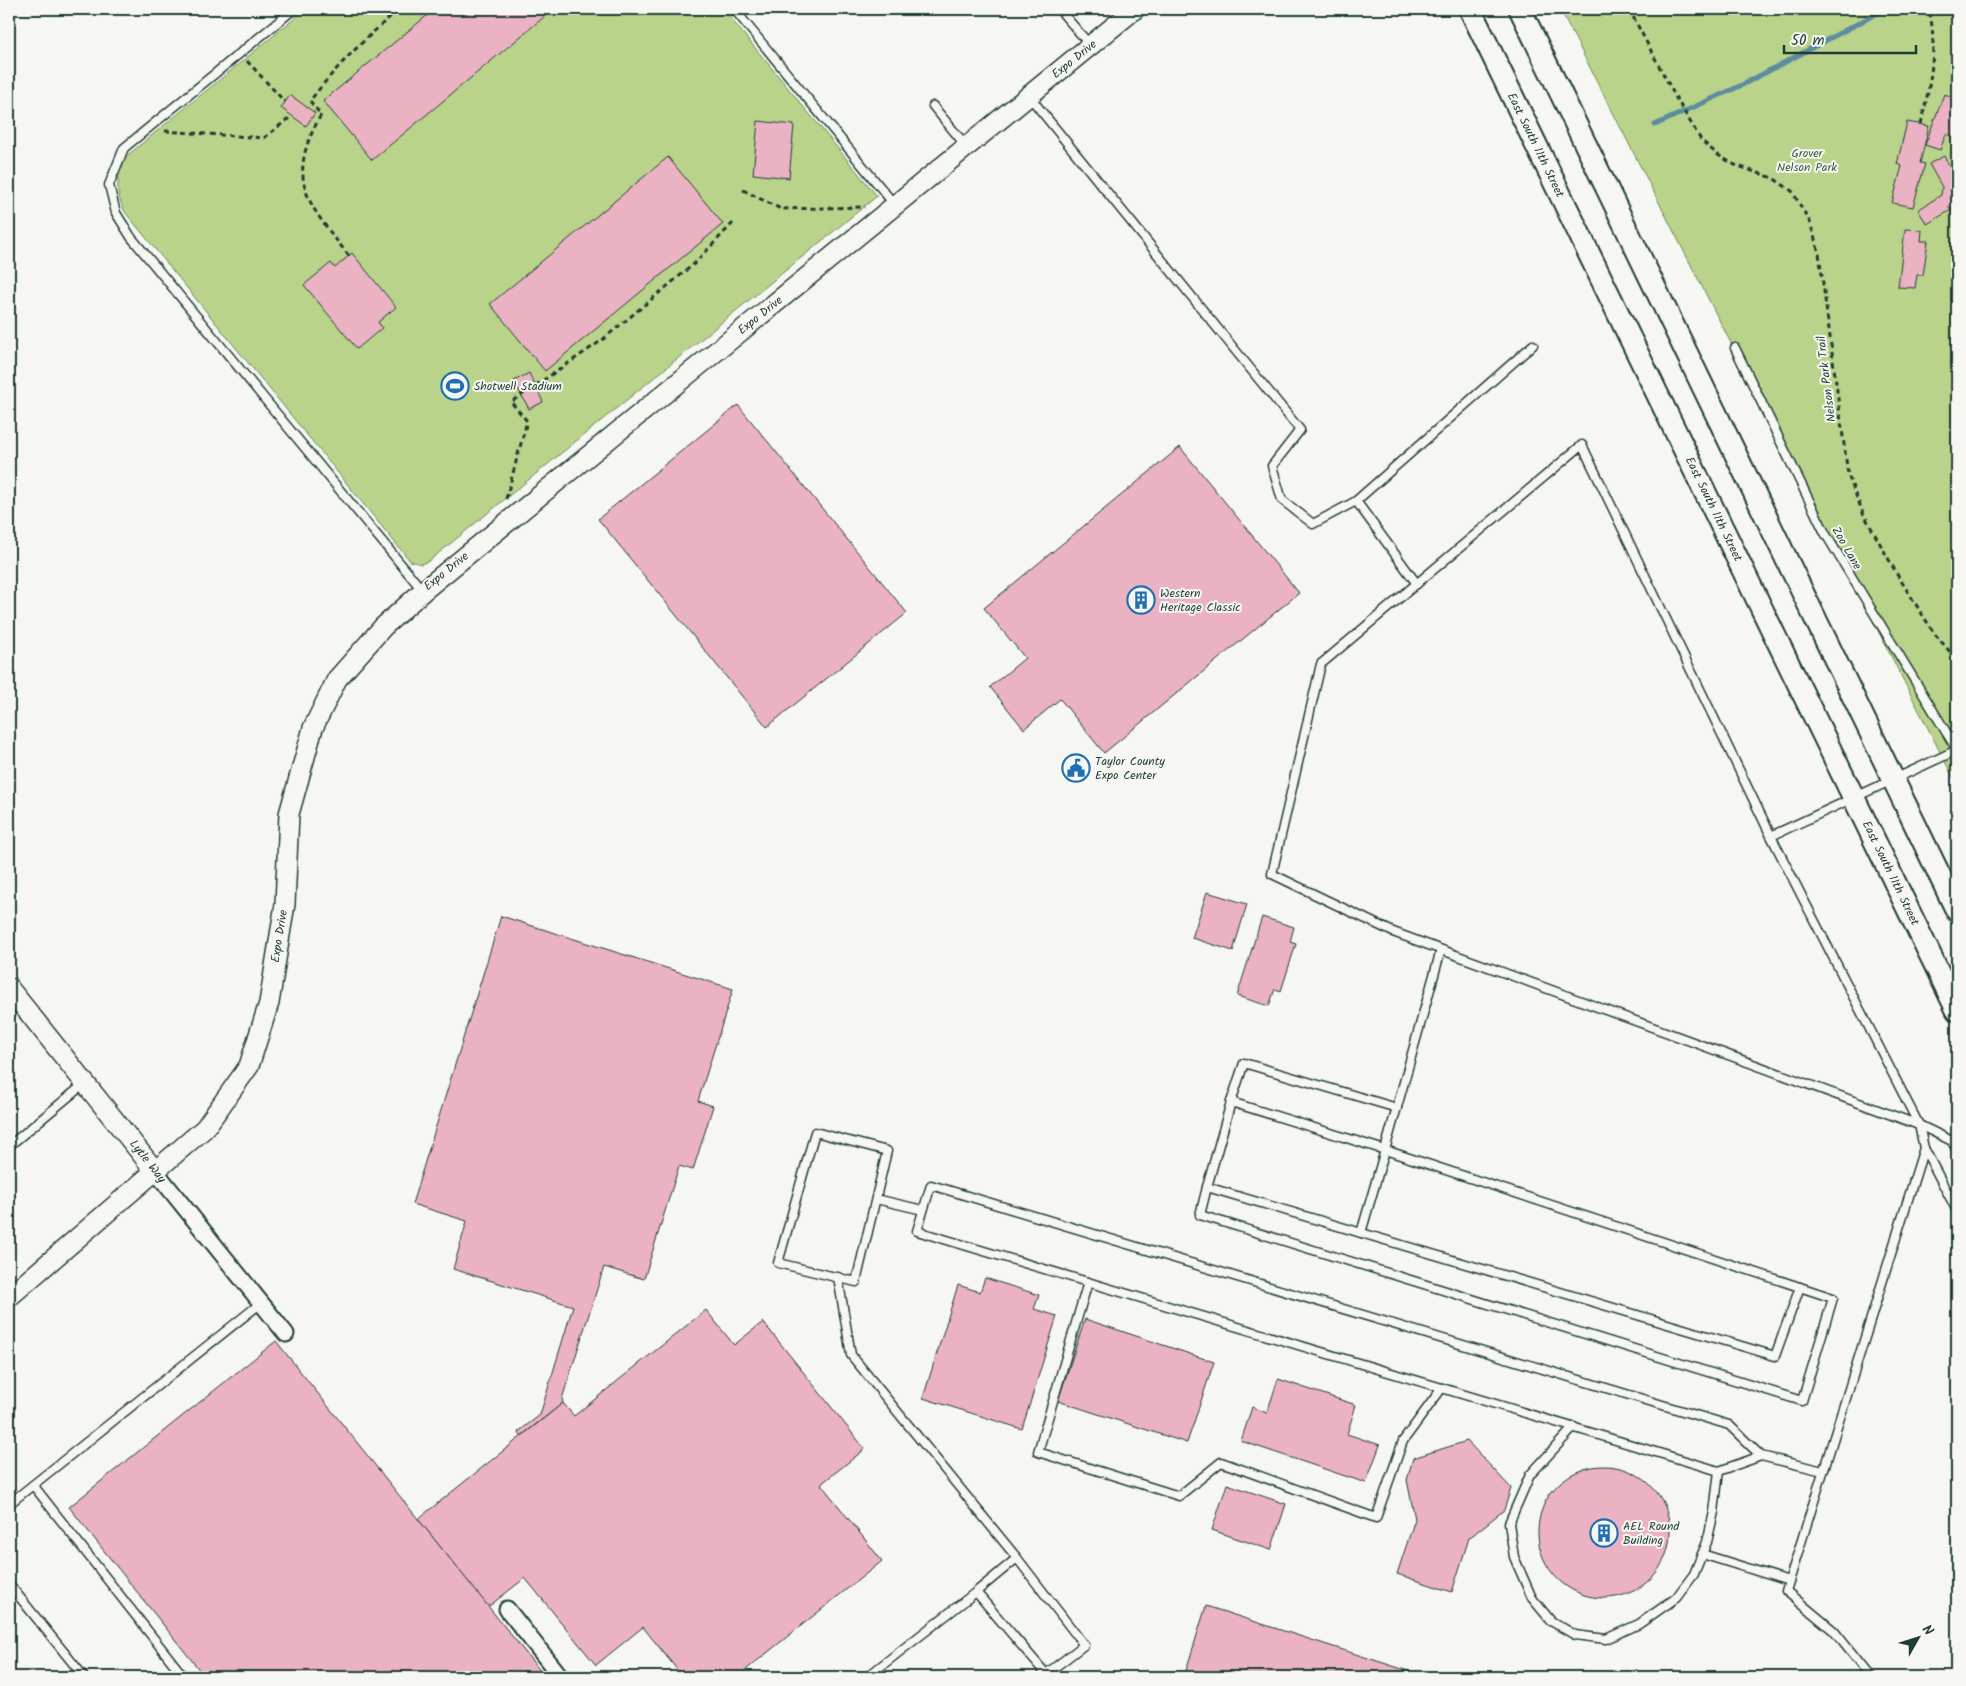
<svg xmlns="http://www.w3.org/2000/svg" width="1966" height="1686" font-family="Kalam,sans-serif">
<style>
.green{fill:#b9d38a;stroke:#6c885f}
.lines{fill:none;stroke-linecap:round;stroke-linejoin:round}
.stream{stroke:#5c8c9e;stroke-width:5}
.building{fill:#ebb2c4;stroke:#1f3d34}
.service-casing{stroke:#1f3d34;stroke-width:11}
.minor-casing{stroke:#1f3d34;stroke-width:19}
.tertiary-casing{stroke:#1f3d34;stroke-width:22}
.secondary-casing{stroke:#1f3d34;stroke-width:25}
.path{stroke:#1f3d34;stroke-width:3;stroke-dasharray:5 4;stroke-linecap:butt}
.service{stroke:#f6f6f2;stroke-width:8}
.minor{stroke:#f6f6f2;stroke-width:15}
.tertiary{stroke:#f6f6f2;stroke-width:19}
.secondary{stroke:#f6f6f2;stroke-width:21}
.labels{text-anchor:middle;stroke-width:4;stroke-linejoin:round;paint-order:stroke}
.street-label{font-size:12px;fill:#1f3d34;stroke:#f6f6f2}
.park-label{font-size:12px;fill:#3e5b45;stroke:#f6f6f2}
.poi-label{font-size:12px;fill:#1f3d34;stroke:#f6f6f2;text-anchor:start}
</style>
<rect width="100%" height="100%" fill="#f6f6f2"/>
<filter id="ink" filterUnits="userSpaceOnUse"><feTurbulence type="fractalNoise" baseFrequency=".02" numOctaves="2"/><feDisplacementMap in="SourceGraphic" scale="10" xChannelSelector="R" yChannelSelector="G"/><feConvolveMatrix kernelMatrix="1 2 1 2 8 2 1 2 1" color-interpolation-filters="sRGB"/></filter>
<g filter="url(#ink)">
<g class="green">
<path d="M306,9H723L877,196L429,561L421,564L410,561L125,212C114,191 116,173 129,154Z"/>
<path d="M1560,9H1957V785Z"/>
</g>
<g class="lines">
<path class="stream" d="M1655,125L1742,85L1885,9"/>
</g>
<g class="building">
<path d="M435,9H548L550,12L372,160L323,101Z"/>
<path d="M1944,94L1957,98V126L1953,137L1946,134L1940,150L1925,145Z"/>
<path d="M290,95L315,113L306,126L281,108Z"/>
<path d="M758,121L794,125L789,178L753,174Z"/>
<path d="M1907,122L1929,126L1920,163L1925,164L1913,207L1892,203L1902,166L1897,164Z"/>
<path d="M1944,156L1957,180V209L1948,207L1951,210L1927,224L1918,210L1941,195L1942,187L1929,164Z"/>
<path d="M668,157L723,224L545,371L490,304Z"/>
<path d="M1905,229L1922,230L1921,241H1928L1923,275H1917L1915,288L1898,287Z"/>
<path d="M352,253L396,307L378,322L382,328L357,349L304,285L331,263L335,268Z"/>
<path d="M529,373L543,402L529,409L514,381Z"/>
<path d="M738,405L907,613L767,727L598,519Z"/>
<path d="M1180,447L1299,593L1104,753L1060,699L1024,729L990,687L1025,658L984,608Z"/>
<path d="M1207,892L1247,904L1233,951L1192,938Z"/>
<path d="M501,916L733,989L698,1101L713,1106L693,1170L679,1166L644,1279L604,1267L562,1399L563,1403L521,1436L518,1432L540,1415L573,1306L453,1269L467,1221L412,1204Z"/>
<path d="M1262,917L1294,927L1290,942L1296,944L1281,991L1275,989L1269,1006L1237,996Z"/>
<path d="M985,1278L1039,1295L1034,1309L1057,1316L1022,1429L923,1398L958,1285L980,1292Z"/>
<path d="M706,1310L734,1345L763,1322L865,1449L821,1484L882,1561L737,1677H683L643,1627L596,1665L525,1578L488,1607L418,1519L563,1403L574,1416Z"/>
<path d="M1085,1319L1214,1362L1187,1443L1058,1401Z"/>
<path d="M276,1341L418,1519L545,1677H205L69,1507Z"/>
<path d="M1278,1379L1356,1405L1347,1434L1380,1445L1366,1483L1241,1441L1252,1407L1267,1413Z"/>
<path d="M1467,1441L1511,1488L1504,1510L1469,1538L1452,1592L1397,1574L1415,1519L1407,1480L1413,1458Z"/>
<circle cx="1604" cy="1532" r="66"/>
<path d="M1227,1484L1286,1504L1271,1550L1212,1530Z"/>
<path d="M1206,1606L1427,1677H1184Z"/>
</g>
<g class="lines">
<g class="service-casing">
<g id="service">
<path d="M294,9L124,148L109,185L116,213L131,237L423,591"/>
<path d="M734,9L894,204"/>
<path d="M1059,9L1090,45"/>
<path d="M1029,96L1300,430L1272,466L1282,500L1313,524L1356,501L1417,584"/>
<path d="M933,106L967,147"/>
<path d="M1735,348L1825,533L1957,750"/>
<path d="M1356,501L1533,345"/>
<path d="M1771,836L1919,1125L1393,932L1272,874L1321,664L1582,445L1771,836L1957,750"/>
<path d="M1441,950L1385,1150L1231,1102L1207,1187L1775,1356L1800,1287"/>
<path d="M1231,1102L1244,1063L1397,1108"/>
<path d="M1919,1125L1952,1141L1957,1151"/>
<path d="M815,1132L887,1151L856,1282L778,1263Z"/>
<path d="M9,1146L84,1084"/>
<path d="M1924,1148L1957,1211"/>
<path d="M1207,1187L1200,1215L1802,1401L1833,1298L1385,1150L1361,1233"/>
<path d="M876,1199L923,1210"/>
<path d="M838,1277L851,1355L1017,1558L1084,1645L1046,1674"/>
<path d="M1088,1282L1038,1452L1179,1496L1221,1462L1376,1518L1403,1441L1442,1388"/>
<path d="M1574,1427L1530,1475L1509,1523L1514,1557L1532,1598L1551,1621L1575,1635L1606,1639L1639,1624L1676,1598L1694,1574L1707,1542L1714,1512L1719,1471"/>
<path d="M1761,1456L1719,1471L917,1231L931,1185L1729,1425L1761,1456L1823,1471"/>
<path d="M33,1485L184,1677"/>
<path d="M9,1504L261,1303"/>
<path d="M1702,1554L1789,1581"/>
<path d="M9,1584L84,1677"/>
<path d="M976,1592L1017,1558"/>
<path d="M867,1677L976,1592L1046,1674L1042,1677"/>
<path d="M1871,1677L1834,1631L1786,1591L1924,1148L1919,1125"/>
</g>
</g>
<g class="minor-casing">
<g id="minor">
<path d="M156,1172L286,1334"/>
<path d="M507,1609L561,1677"/>
</g>
</g>
<g class="tertiary-casing">
<g id="tertiary">
<path d="M9,988L156,1172"/>
<path d="M9,1297L205,1128L249,1066L269,1003L285,904L289,814L313,728L337,679L383,627L423,591L1135,9"/>
</g>
</g>
<g class="secondary-casing">
<g id="secondary">
<path d="M1470,9L1957,1010"/>
<path d="M1520,9L1957,911"/>
</g>
</g>
<g class="path">
<path d="M1629,9L1676,98L1701,140L1718,155L1735,165L1773,178L1792,191L1810,222L1819,253L1848,475L1863,513L1898,576L1934,633L1957,660"/>
<path d="M247,61L285,102"/>
<path d="M1921,124C1930,85 1938,48 1929,9"/>
<path d="M165,131L264,138L292,116"/>
<path d="M743,190L781,209L865,207"/>
<path d="M349,256C308,204 284,180 321,115L310,101C335,67 367,37 399,9"/>
<path d="M506,499L527,421L511,402L601,341L694,264L733,223"/>
</g>
<use href="#service" class="service"/>
<use href="#minor" class="minor"/>
<use href="#tertiary" class="tertiary"/>
<use href="#secondary" class="secondary"/>
</g>
</g>
<defs>
<g id="stadium-ring" transform="scale(1.4375)"><circle r="9.5" fill="#f6f6f2" stroke="#1f6fb2" stroke-width="1.5"/><path d="M0-5a6.5 5 0 1 0 0 10a6.5 5 0 1 0 0-10ZM-3.5-1.8h7v3.6h-7Z" fill="#1f6fb2"/></g>
<g id="building-ring" transform="scale(1.4375)"><circle r="9.5" fill="#f6f6f2" stroke="#1f6fb2" stroke-width="1.5"/><path d="M-4-6H4V6H1V3H-1V6H-4ZM-2.5-4.3h1.7v1.8h-1.7ZM.8-4.3h1.7v1.8H.8ZM-2.5-1h1.7V.8h-1.7ZM.8-1h1.7V.8H.8Z" fill="#1f6fb2"/></g>
<g id="civic-ring" transform="scale(1.4375)"><circle r="9.5" fill="#f6f6f2" stroke="#1f6fb2" stroke-width="1.5"/><path d="M-.6-6.5H3V-4.5H.6V-3L4-1V1h2V6H-6V1h2V-1L-.6-3ZM-1.2 2.5V6h2.4V2.5Z" fill="#1f6fb2"/></g>
</defs>
<g fill-rule="evenodd">
<use href="#stadium-ring" x="455" y="386"/>
<use href="#building-ring" x="1141" y="600"/>
<use href="#civic-ring" x="1076" y="768"/>
<use href="#building-ring" x="1604" y="1533"/>
</g>
<g class="labels">
<g class="street-label">
<text transform="translate(1074 59) rotate(-39)" y="4">Expo Drive</text>
<text transform="translate(1536 145) rotate(64)" y="4">East South 11th Street</text>
<text transform="translate(760 315) rotate(-39)" y="4">Expo Drive</text>
<text transform="translate(1826 379) rotate(-97)" y="4">Nelson Park Trail</text>
<text transform="translate(1714 509) rotate(64)" y="4">East South 11th Street</text>
<text transform="translate(1847 548) rotate(60)" y="4">Zoo Lane</text>
<text transform="translate(446 571) rotate(-39)" y="4">Expo Drive</text>
<text transform="translate(1891 873) rotate(64)" y="4">East South 11th Street</text>
<text transform="translate(279 936) rotate(-81)" y="4">Expo Drive</text>
<text transform="translate(148 1161) rotate(52)" y="4">Lytle Way</text>
</g>
<g class="park-label">
<text x="1807" y="157">Grover<tspan x="1807" dy="14">Nelson Park</tspan></text>
</g>
<g class="poi-label">
<text x="474" y="390">Shotwell Stadium</text>
<text x="1160" y="597">Western<tspan x="1160" dy="14">Heritage Classic</tspan></text>
<text x="1095" y="765">Taylor County<tspan x="1095" dy="14">Expo Center</tspan></text>
<text x="1623" y="1530">AEL Round<tspan x="1623" dy="14">Building</tspan></text>
</g>
</g>
<rect width="1966" height="1686" fill="none" stroke="#f6f6f2" stroke-width="30"/>
<rect x="15" y="15" width="1936" height="1656" fill="none" stroke="#1f3d34" stroke-width="2" filter="url(#ink)"/>
<g transform="translate(1918 1638) rotate(51)" stroke="#f6f6f2" stroke-width="4" paint-order="stroke">
<path d="M0-4L9 19L0 12L-9 19Z" fill="#1f3d34"/>
<text y="-8" font-size="14" font-weight="bold" text-anchor="middle" fill="#1f3d34">N</text>
</g>
<path d="M1784 45v8h132v-8" fill="none" stroke="#1f3d34" stroke-width="2.5"/>
<text x="1791" y="45" font-size="15" fill="#1f3d34" stroke="#f6f6f2" stroke-width="4" paint-order="stroke">50 m</text>
</svg>
